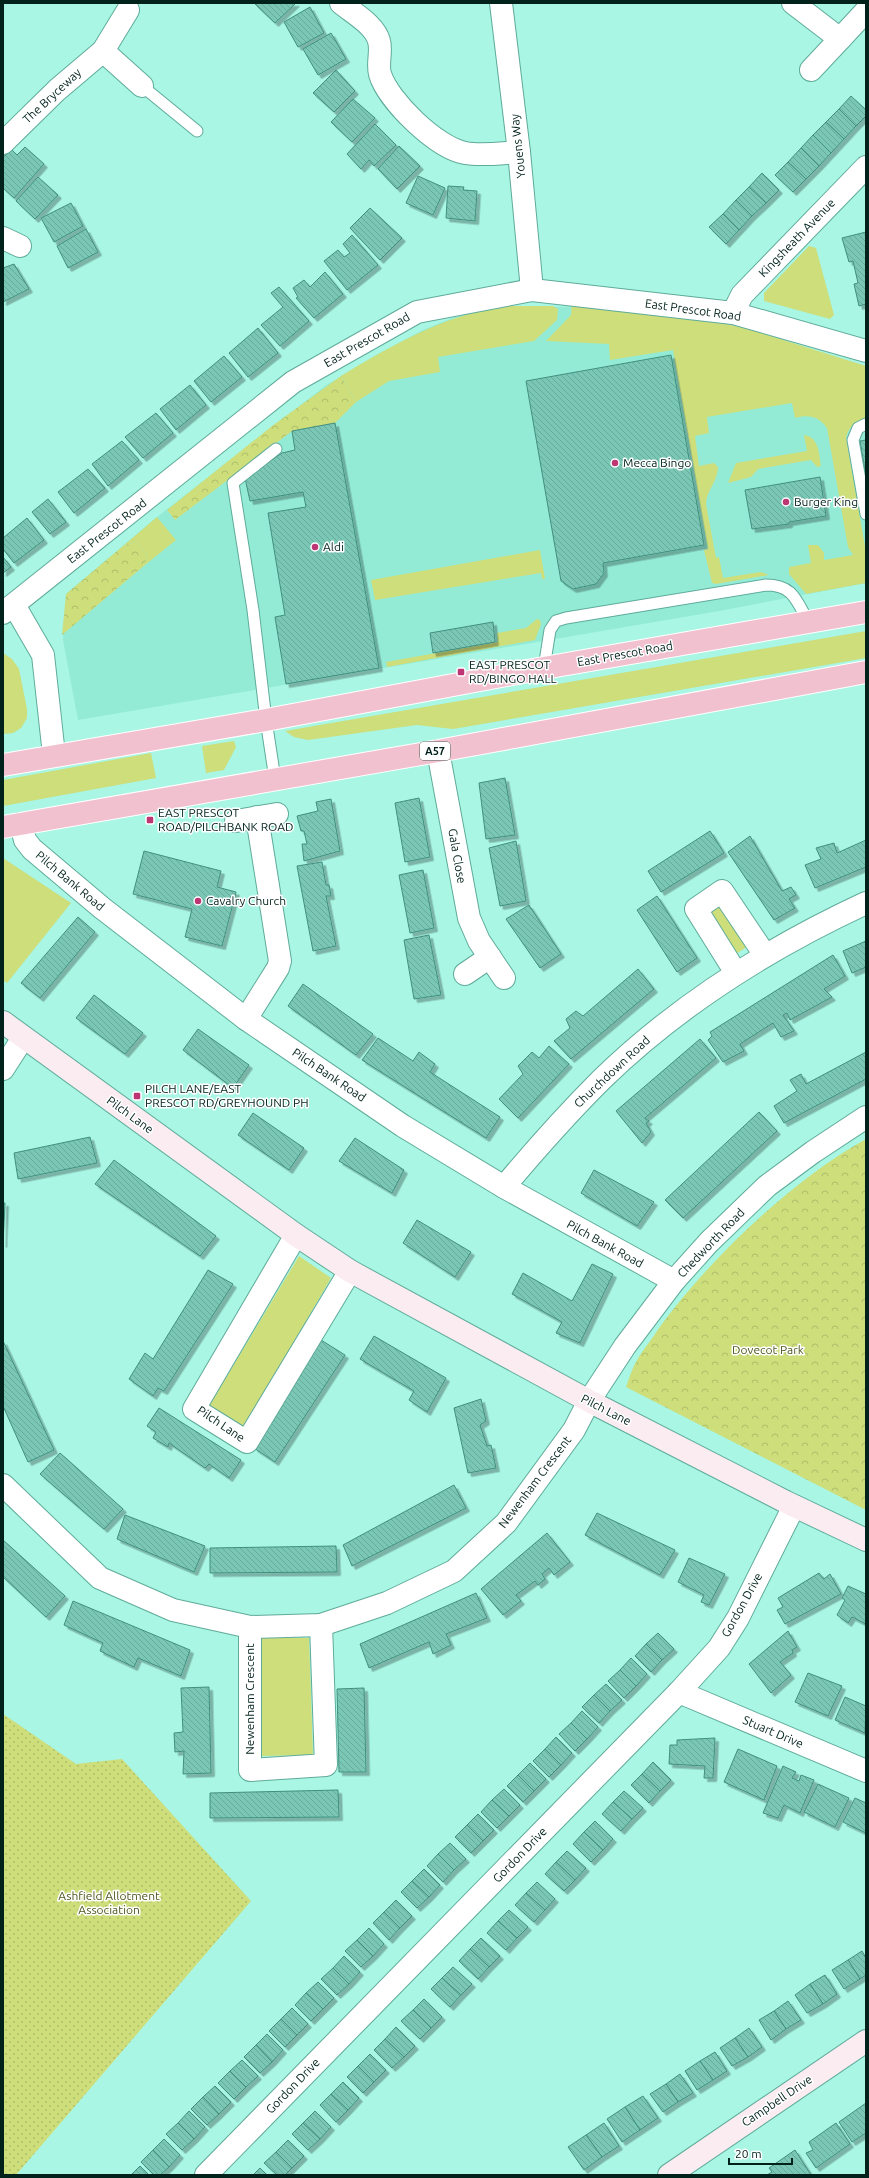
<svg xmlns="http://www.w3.org/2000/svg" width="869" height="2178" font-family="Ubuntu,sans-serif">
<style>
.built{fill:#93ebd6}
.grass{fill:#cdde7b}
.forest{fill:url(#forest-crowns)}
.garden{fill:url(#garden-dots)}
.building{fill:url(#building-back-hatch);stroke:#428f7f;filter:url(#shadow)}
.lines{fill:none;stroke-linecap:round;stroke-linejoin:round}
.lane-casing{stroke:#5fab9a;stroke-width:13}
.street-casing{stroke:#5fab9a;stroke-width:24}
.secondary-casing{stroke:#5fab9a;stroke-width:24}
.highway-casing{stroke:#fff;stroke-width:24}
.lane{stroke:#fff;stroke-width:11}
.street{stroke:#fff;stroke-width:22}
.secondary{stroke:#fbecf1;stroke-width:22}
.highway{stroke:#f2c1d0;stroke-width:22}
.poi-dot{fill:#bd3573;stroke:#fff;stroke-width:1.5}
.labels{text-anchor:middle;stroke-width:3;stroke-linejoin:round;paint-order:stroke}
.shield{fill:#fff;stroke:#4d645f;stroke-width:1}
.shield-label{font-size:11px;font-weight:bold;fill:#01211b}
.street-label{font-size:12px;fill:#01211b;stroke:#fff}
.poi-label{font-size:12px;fill:#01211b;stroke:#fff;text-anchor:start}
.park-label{font-size:12px;fill:#4e5720;stroke:#fff}
</style>
<defs>
<pattern id="forest-crowns" width="20" height="18" patternUnits="userSpaceOnUse"><rect width="20" height="18" fill="#cdde7b"/><path d="M2 6a3 3 0 1 1 6 0M12 15a3 3 0 1 1 6 0" fill="none" stroke="#aebe6a"/></pattern>
<pattern id="garden-dots" width="8" height="8" patternUnits="userSpaceOnUse"><rect width="8" height="8" fill="#cdde7b"/><path d="M2 2h.1M6 6h.1" fill="none" stroke="#aebe6a" stroke-width="1.8" stroke-linecap="round"/></pattern>
<pattern id="building-back-hatch" width="6" height="6" patternUnits="userSpaceOnUse"><rect width="6" height="6" fill="#7ac7b5"/><path d="M-1 5l2 2M0 0l6 6M5-1l2 2" fill="none" stroke="#68ab9b"/></pattern>
<filter id="shadow"><feDropShadow dx="3.5" dy="3.5" stdDeviation="0" flood-color="#0004"/></filter>
</defs>
<rect width="100%" height="100%" fill="#a8f6e3"/>
<path class="built" d="M501,306L580,307L866,370V583L719,611L78,720L63,640L66,594L157,517L325,386L378,354L423,330L455,317Z"/>
<g class="grass">
<path d="M809,246L816,248L834,315L830,319L764,301V293Z"/>
<path d="M572,299L701,318L752,330L866,366V420C856,421 848,427 846,438L866,552V583L806,594L789,574V567L811,563L808,545H818L824,553V560L853,555L848,547L827,428C819,416 808,414 795,418L792,403L707,417L709,433L695,436L699,466L714,463L718,467C718,481 706,491 706,504L716,558L719,557L723,578L761,572L769,575L716,584L712,583L704,550L708,549L673,350L610,360L609,344L546,341L571,315Z"/>
<path d="M501,306H553L558,309L557,320L534,341L438,357L440,372L389,381L356,402L341,376C392,345 442,317 501,306Z"/>
<path d="M804,435C819,437 819,454 821,466L817,467L811,460L758,469L751,477L728,483L736,463L807,451Z"/>
<path d="M157,517L176,540L145,565L147,556L136,542L123,546Z"/>
<path d="M540,550L545,579H542L541,573L375,600L371,580Z"/>
<path d="M537,619L540,620L541,624L535,640L387,667L386,662L498,642L497,633L526,628Z"/>
<path d="M866,631V658L453,729L417,725L308,740L294,737L285,731Z"/>
<path d="M3,653L12,659L19,669L27,709V718L21,728L13,733L3,734Z"/>
<path d="M234,741L236,747L224,770L206,773L202,746Z"/>
<path d="M151,753L156,778L3,806V780Z"/>
<path d="M3,858L71,903L7,983L3,980Z"/>
<path d="M718,905L753,943L731,957L710,911Z"/>
<path d="M299,1256L331,1278L244,1428L209,1406Z"/>
<path d="M260,1638H309L313,1755L262,1756Z"/>
</g>
<g class="forest">
<path d="M341,376L356,402L335,423L292,431L175,520L167,510L272,426Z"/>
<path d="M136,542L147,556L145,565L62,635L66,594L123,546Z"/>
<path d="M866,1139V1510L626,1387C629,1379 631,1371 635,1364C640,1353 650,1342 657,1331C706,1262 792,1180 866,1139Z"/>
</g>
<path class="garden" d="M3,1714L76,1764L122,1759L251,1901L16,2175H3Z"/>
<g class="building">
<path d="M254,3H296L275,23Z"/>
<path d="M310,7L324,33L298,47L284,22Z"/>
<path d="M331,33L346,59L318,75L303,49Z"/>
<path d="M336,70L355,91L334,112L313,93Z"/>
<path d="M851,96L866,110V116L856,126L839,109Z"/>
<path d="M353,99L375,118L352,142L331,122Z"/>
<path d="M839,109L856,126L844,139L826,122Z"/>
<path d="M826,122L844,139L831,153L813,135Z"/>
<path d="M375,124L396,145L374,166L369,160L361,169L347,154Z"/>
<path d="M813,135L831,153L819,166L801,148Z"/>
<path d="M399,146L420,166L397,189L378,169Z"/>
<path d="M25,147L44,164L14,198L3,188V157L12,150L17,155Z"/>
<path d="M801,148L819,166L806,179L788,162Z"/>
<path d="M788,162L806,179L793,192L775,175Z"/>
<path d="M762,173L779,190L766,203L749,187Z"/>
<path d="M418,176L445,188L433,215L406,203Z"/>
<path d="M38,177L58,195L35,219L16,201Z"/>
<path d="M448,186L464,187L463,190L477,191L475,221L446,218Z"/>
<path d="M749,187L766,203L752,216L736,200Z"/>
<path d="M736,200L752,216L739,230L723,214Z"/>
<path d="M71,203L83,226L54,242L41,218Z"/>
<path d="M370,208L402,238L380,260L350,228Z"/>
<path d="M723,214L739,230L726,244L709,227Z"/>
<path d="M86,229L98,252L68,268L57,246Z"/>
<path d="M866,232V304L859,306L854,284L858,283L853,261L849,262L842,238Z"/>
<path d="M352,235L378,265L347,290L324,261L338,250L344,257L350,253L343,244Z"/>
<path d="M14,264L29,289L3,302V268Z"/>
<path d="M325,272L343,294L314,318L296,298L298,297L293,288L304,280L310,287Z"/>
<path d="M279,287L309,321L280,346L261,325L283,307L271,293Z"/>
<path d="M258,328L278,353L248,377L229,353Z"/>
<path d="M671,355L704,545L603,563L604,573L596,584L573,589L561,581L526,381Z"/>
<path d="M224,356L242,377L211,402L194,381Z"/>
<path d="M190,385L206,405L176,430L160,409Z"/>
<path d="M156,413L173,433L143,458L125,437Z"/>
<path d="M335,423L379,668L286,684L275,617L285,615L268,513L306,507L303,492L250,501L245,478L282,453L295,450L292,431Z"/>
<path d="M866,440V477L860,441Z"/>
<path d="M122,441L139,460L108,486L92,464Z"/>
<path d="M88,469L105,488L74,513L58,492Z"/>
<path d="M820,477L826,516L789,522V524L752,529L745,490Z"/>
<path d="M48,499L66,522L50,534L32,512Z"/>
<path d="M27,518L44,540L14,563L3,549V538Z"/>
<path d="M3,557L11,567L3,573Z"/>
<path d="M493,622L495,642L433,653L430,633Z"/>
<path d="M505,778L515,835L486,839L479,783Z"/>
<path d="M419,798L430,857L405,862L395,803Z"/>
<path d="M331,799L340,851L304,861L302,844H307L304,831H301L297,816L318,811L316,802Z"/>
<path d="M710,831L724,853L661,892L648,871Z"/>
<path d="M750,836L782,891L791,887L796,895L789,899L795,908L774,920L728,852Z"/>
<path d="M866,840V867L815,888L805,865L821,859L816,848L834,843L837,853Z"/>
<path d="M516,841L526,901L500,906L489,848Z"/>
<path d="M144,851L221,871L217,887L236,892L222,946L185,937L192,909L133,894Z"/>
<path d="M322,862L326,885H329L331,896H326L336,946L313,951L297,866Z"/>
<path d="M423,870L434,928L410,933L399,875Z"/>
<path d="M657,896L697,958L677,972L637,910Z"/>
<path d="M529,905L561,954L540,968L506,919Z"/>
<path d="M78,917L95,932L40,998L21,983Z"/>
<path d="M429,935L441,995L414,999L404,940Z"/>
<path d="M866,941V967L852,973L843,951Z"/>
<path d="M833,955L845,976L824,989L832,997L790,1020L787,1013L783,1015L794,1031L781,1037L773,1023L740,1044L744,1051L723,1062L708,1040L712,1036L710,1032Z"/>
<path d="M638,969L654,989L571,1059L554,1041L570,1028L566,1019L576,1011L583,1016Z"/>
<path d="M303,984L373,1034L356,1055L288,1006Z"/>
<path d="M94,995L143,1033L125,1054L76,1018Z"/>
<path d="M198,1029L249,1065L233,1088L183,1050Z"/>
<path d="M378,1038L413,1061L419,1052L435,1064L430,1072L500,1117L486,1138L362,1060Z"/>
<path d="M700,1039L716,1058L645,1118L649,1121L646,1123L651,1132L642,1143L616,1111Z"/>
<path d="M549,1046L569,1064L518,1118L499,1099L523,1074L518,1066L532,1052L539,1058Z"/>
<path d="M866,1052V1079L784,1123L774,1106L797,1091L790,1080L801,1074L806,1084Z"/>
<path d="M759,1112L777,1131L683,1218L665,1200Z"/>
<path d="M253,1113L304,1148L289,1170L238,1135Z"/>
<path d="M90,1137L97,1163L18,1179L14,1153Z"/>
<path d="M355,1138L404,1170L392,1193L339,1161Z"/>
<path d="M114,1160L216,1236L200,1256L95,1184Z"/>
<path d="M594,1170L654,1202L637,1226L581,1193Z"/>
<path d="M3,1203H5L3,1244Z"/>
<path d="M417,1220L471,1252L455,1277L403,1243Z"/>
<path d="M592,1264L613,1274L580,1343L556,1333L562,1322L512,1294L523,1273L572,1301Z"/>
<path d="M208,1270L233,1284L164,1391L158,1388L153,1396L129,1379L145,1353L153,1359Z"/>
<path d="M374,1336L446,1378L427,1412L409,1400L414,1391L360,1359Z"/>
<path d="M321,1340L345,1355L275,1462L254,1448Z"/>
<path d="M3,1341L54,1450L28,1462L3,1406Z"/>
<path d="M481,1399L486,1421L480,1425L487,1446L491,1445L496,1468L468,1473L454,1408Z"/>
<path d="M159,1408L241,1460L229,1478L209,1464L205,1468L169,1443L168,1447L153,1438L156,1432L147,1426Z"/>
<path d="M60,1453L123,1509L104,1529L40,1474Z"/>
<path d="M454,1485L466,1508L352,1566L343,1545Z"/>
<path d="M597,1513L675,1550L660,1575L585,1535Z"/>
<path d="M125,1515L205,1546L194,1572L117,1539Z"/>
<path d="M547,1533L570,1562L554,1575L549,1568L542,1574L545,1579L538,1585L535,1581L516,1595L521,1601L503,1615L481,1589Z"/>
<path d="M3,1540L65,1596L46,1617L3,1577Z"/>
<path d="M336,1546L337,1572L210,1573V1548Z"/>
<path d="M689,1558L725,1574L709,1605L701,1602L704,1595L678,1582Z"/>
<path d="M819,1573L824,1579L830,1574L841,1594L785,1624L777,1610L783,1607L778,1598Z"/>
<path d="M848,1586L866,1594V1624L852,1617L848,1623L837,1615L845,1600L842,1598Z"/>
<path d="M476,1593L487,1618L446,1634L451,1645L433,1654L429,1642L369,1668L360,1644Z"/>
<path d="M73,1601L190,1650L181,1676L138,1658L134,1667L100,1651L103,1643L64,1625Z"/>
<path d="M788,1631L797,1647L792,1650L793,1653L780,1662L791,1675L771,1693L749,1664Z"/>
<path d="M658,1633L674,1649L662,1660L646,1644Z"/>
<path d="M646,1644L662,1660L651,1672L635,1656Z"/>
<path d="M631,1658L647,1674L636,1686L620,1670Z"/>
<path d="M620,1670L636,1686L624,1698L608,1681Z"/>
<path d="M808,1673L842,1686L828,1716L795,1702Z"/>
<path d="M606,1684L622,1700L610,1711L594,1695Z"/>
<path d="M209,1687L211,1773L183,1774L184,1751L175,1752L174,1733L183,1732L181,1688Z"/>
<path d="M364,1688L366,1772H339L337,1689Z"/>
<path d="M594,1695L610,1711L599,1723L582,1707Z"/>
<path d="M845,1697L866,1706L865,1733L835,1720Z"/>
<path d="M582,1711L598,1727L587,1739L571,1723Z"/>
<path d="M571,1723L587,1739L575,1751L559,1734Z"/>
<path d="M556,1737L572,1753L561,1765L545,1749Z"/>
<path d="M715,1738L713,1778H704L705,1766L669,1764L670,1745H677V1740Z"/>
<path d="M545,1749L561,1765L549,1777L533,1761Z"/>
<path d="M738,1749L777,1766L764,1800L724,1782Z"/>
<path d="M653,1762L671,1780L660,1791L642,1774Z"/>
<path d="M530,1763L546,1779L534,1791L518,1775Z"/>
<path d="M783,1766L796,1772L792,1778L799,1781L801,1775L814,1780L800,1813L784,1805L778,1818L763,1813Z"/>
<path d="M642,1774L660,1791L649,1803L631,1785Z"/>
<path d="M518,1775L534,1791L523,1802L507,1786Z"/>
<path d="M818,1784L849,1798L835,1827L804,1812Z"/>
<path d="M504,1789L520,1805L509,1816L492,1800Z"/>
<path d="M338,1790L339,1817L210,1818V1793Z"/>
<path d="M624,1791L643,1808L632,1819L613,1802Z"/>
<path d="M855,1798L866,1803V1833L843,1822Z"/>
<path d="M492,1800L509,1816L497,1828L481,1812Z"/>
<path d="M613,1802L632,1819L621,1831L602,1814Z"/>
<path d="M478,1814L494,1830L483,1841L467,1825Z"/>
<path d="M595,1821L613,1839L603,1850L584,1832Z"/>
<path d="M467,1825L483,1841L471,1853L455,1837Z"/>
<path d="M584,1832L603,1850L591,1862L573,1844Z"/>
<path d="M450,1843L466,1859L454,1870L438,1854Z"/>
<path d="M567,1851L586,1868L575,1880L556,1862Z"/>
<path d="M438,1854L454,1870L443,1882L427,1866Z"/>
<path d="M556,1862L575,1880L564,1891L545,1874Z"/>
<path d="M424,1869L440,1885L429,1897L412,1881Z"/>
<path d="M412,1881L429,1897L417,1908L401,1892Z"/>
<path d="M537,1882L555,1899L545,1910L526,1893Z"/>
<path d="M526,1893L545,1910L534,1922L515,1905Z"/>
<path d="M396,1900L412,1916L400,1928L384,1912Z"/>
<path d="M509,1910L528,1927L517,1938L498,1921Z"/>
<path d="M384,1912L400,1928L389,1940L373,1923Z"/>
<path d="M498,1921L517,1938L506,1950L487,1933Z"/>
<path d="M369,1928L384,1944L373,1956L357,1940Z"/>
<path d="M481,1938L500,1956L489,1967L470,1949Z"/>
<path d="M357,1940L373,1956L361,1967L345,1951Z"/>
<path d="M470,1949L489,1967L478,1979L459,1961Z"/>
<path d="M862,1951L866,1958V1975L860,1979L848,1960Z"/>
<path d="M344,1956L360,1972L349,1984L333,1968Z"/>
<path d="M848,1960L860,1979L844,1989L832,1970Z"/>
<path d="M453,1967L472,1984L461,1995L442,1978Z"/>
<path d="M333,1968L349,1984L337,1995L321,1979Z"/>
<path d="M825,1975L837,1994L823,2004L810,1984Z"/>
<path d="M442,1978L461,1995L450,2007L431,1989Z"/>
<path d="M318,1982L334,1998L323,2009L306,1993Z"/>
<path d="M810,1984L823,2004L807,2013L795,1995Z"/>
<path d="M306,1993L323,2009L311,2021L295,2005Z"/>
<path d="M424,1999L442,2017L431,2028L413,2010Z"/>
<path d="M788,2001L801,2020L786,2029L774,2011Z"/>
<path d="M292,2008L308,2024L297,2035L281,2019Z"/>
<path d="M413,2010L431,2028L420,2039L401,2021Z"/>
<path d="M774,2011L786,2029L771,2040L759,2020Z"/>
<path d="M281,2019L297,2035L285,2047L269,2031Z"/>
<path d="M396,2027L415,2046L404,2057L385,2039Z"/>
<path d="M749,2028L762,2047L748,2057L735,2038Z"/>
<path d="M267,2034L283,2050L272,2062L256,2045Z"/>
<path d="M735,2038L748,2057L732,2066L720,2048Z"/>
<path d="M385,2039L404,2057L392,2068L374,2050Z"/>
<path d="M256,2045L272,2062L260,2073L244,2057Z"/>
<path d="M715,2052L727,2071L713,2080L700,2061Z"/>
<path d="M370,2054L386,2070L374,2082L358,2066Z"/>
<path d="M242,2060L258,2076L246,2087L230,2071Z"/>
<path d="M700,2061L713,2080L697,2090L685,2071Z"/>
<path d="M358,2066L374,2082L363,2093L347,2077Z"/>
<path d="M230,2071L246,2087L234,2099L218,2083Z"/>
<path d="M680,2074L693,2093L678,2102L666,2084Z"/>
<path d="M343,2082L359,2098L348,2110L331,2094Z"/>
<path d="M666,2084L678,2102L663,2112L650,2094Z"/>
<path d="M215,2086L231,2102L219,2114L203,2097Z"/>
<path d="M331,2094L348,2110L336,2122L320,2105Z"/>
<path d="M643,2096L658,2118L640,2130L625,2107Z"/>
<path d="M203,2097L219,2114L207,2125L191,2109Z"/>
<path d="M866,2103V2133L852,2142L839,2122Z"/>
<path d="M625,2107L640,2130L622,2142L607,2119Z"/>
<path d="M189,2111L205,2127L194,2139L178,2123Z"/>
<path d="M315,2111L331,2127L320,2139L303,2123Z"/>
<path d="M178,2123L194,2139L182,2150L166,2134Z"/>
<path d="M303,2123L320,2139L308,2150L292,2134Z"/>
<path d="M604,2123L619,2146L602,2157L586,2135Z"/>
<path d="M836,2123L850,2144L816,2168L806,2153L813,2150L809,2142Z"/>
<path d="M586,2135L602,2157L584,2170L568,2147Z"/>
<path d="M164,2139L180,2155L169,2167L153,2150Z"/>
<path d="M288,2140L304,2156L292,2168L276,2152Z"/>
<path d="M153,2150L169,2167L160,2175H154L141,2162Z"/>
<path d="M795,2150L811,2175H767L772,2172L769,2168Z"/>
<path d="M276,2152L292,2168L285,2175H277L264,2163Z"/>
<path d="M140,2166L149,2175H131Z"/>
<path d="M260,2168L267,2175H253Z"/>
</g>
<g class="lines">
<g class="lane-casing">
<g id="lane">
<path d="M142,86L197,131"/>
<path d="M866,424L858,428L853,440L866,514"/>
<path d="M544,668L550,630L556,621L566,618L766,585C793,585 796,600 808,621"/>
<path d="M275,779L266,720L253,610L233,483L276,449"/>
</g>
</g>
<g class="street-casing">
<g id="street">
<path d="M341,3C353,13 375,25 379,41C382,51 377,64 380,74C388,101 437,148 465,153C482,156 502,153 519,152"/>
<path d="M501,3L519,152L532,290"/>
<path d="M793,3L840,39L866,11"/>
<path d="M103,51L142,86"/>
<path d="M811,70L840,39"/>
<path d="M3,143L57,90L103,51L128,10"/>
<path d="M3,238L20,246"/>
<path d="M733,313L742,295L866,167"/>
<path d="M14,605L43,655L54,755"/>
<path d="M3,613L293,382L417,312L532,290L733,313L866,351"/>
<path d="M438,751L469,918L479,941L504,978"/>
<path d="M236,821L277,814"/>
<path d="M21,824L25,840L32,849L102,908L246,1019L403,1126L504,1187L674,1281"/>
<path d="M736,973L696,909L722,891L765,955"/>
<path d="M465,974L490,957"/>
<path d="M246,1019L278,968L280,961L257,817"/>
<path d="M3,1069L23,1038"/>
<path d="M504,1187C535,1150 567,1114 601,1080C678,1005 769,948 866,903"/>
<path d="M296,1235L194,1409L247,1442L350,1271"/>
<path d="M3,1485L100,1578L173,1610L250,1627L321,1625L387,1603L454,1571L506,1523L574,1430L589,1401L625,1346L674,1281L709,1242L767,1186L813,1152L866,1117"/>
<path d="M250,1627V1770L326,1765L321,1625"/>
<path d="M679,1692L866,1771"/>
<path d="M206,2175L679,1692L719,1648L738,1618L794,1506"/>
</g>
</g>
<g class="secondary-casing">
<g id="secondary">
<path d="M3,1022L296,1235L350,1271L589,1401L786,1502L866,1540"/>
<path d="M669,2175L866,2041"/>
</g>
</g>
<g class="highway-casing">
<g id="highway">
<path d="M3,765L266,720L544,668L866,612"/>
<path d="M3,827L438,751L866,672"/>
</g>
</g>
<use href="#lane" class="lane"/>
<use href="#street" class="street"/>
<use href="#secondary" class="secondary"/>
<use href="#highway" class="highway"/>
</g>
<g class="poi-dot">
<circle cx="615" cy="463" r="4"/>
<circle cx="786" cy="502" r="4"/>
<circle cx="315" cy="547" r="4"/>
<rect x="457" y="668" width="8" height="8" rx="2"/>
<rect x="146" y="816" width="8" height="8" rx="2"/>
<circle cx="198" cy="901" r="4"/>
<rect x="133" y="1092" width="8" height="8" rx="2"/>
</g>
<g class="labels">
<rect class="shield" x="420" y="742" width="30" height="18" rx="3"/>
<g class="shield-label">
<text x="435" y="755">A57</text>
</g>
<g class="street-label">
<text transform="translate(52 96) rotate(-43)" y="4">The Bryceway</text>
<text transform="translate(518 146) rotate(-96)" y="4">Youens Way</text>
<text transform="translate(797 238) rotate(-46)" y="4">Kingsheath Avenue</text>
<text transform="translate(693 310) rotate(8)" y="4">East Prescot Road</text>
<text transform="translate(367 340) rotate(-30)" y="4">East Prescot Road</text>
<text transform="translate(107 531) rotate(-38)" y="4">East Prescot Road</text>
<text transform="translate(625 654) rotate(-10)" y="4">East Prescot Road</text>
<text transform="translate(457 856) rotate(80)" y="4">Gala Close</text>
<text transform="translate(70 881) rotate(40)" y="4">Pilch Bank Road</text>
<text transform="translate(612 1072) rotate(-43)" y="4">Churchdown Road</text>
<text transform="translate(329 1075) rotate(34)" y="4">Pilch Bank Road</text>
<text transform="translate(130 1115) rotate(36)" y="4">Pilch Lane</text>
<text transform="translate(711 1243) rotate(-46)" y="4">Chedworth Road</text>
<text transform="translate(605 1244) rotate(29)" y="4">Pilch Bank Road</text>
<text transform="translate(606 1410) rotate(27)" y="4">Pilch Lane</text>
<text transform="translate(221 1424) rotate(34)" y="4">Pilch Lane</text>
<text transform="translate(535 1482) rotate(-53)" y="4">Newenham Crescent</text>
<text transform="translate(742 1605) rotate(-61)" y="4">Gordon Drive</text>
<text transform="translate(250 1699) rotate(-90)" y="4">Newenham Crescent</text>
<text transform="translate(773 1732) rotate(23)" y="4">Stuart Drive</text>
<text transform="translate(520 1855) rotate(-46)" y="4">Gordon Drive</text>
<text transform="translate(293 2086) rotate(-46)" y="4">Gordon Drive</text>
<text transform="translate(777 2101) rotate(-34)" y="4">Campbell Drive</text>
</g>
<g class="poi-label">
<text x="623" y="467">Mecca Bingo</text>
<text x="794" y="506">Burger King</text>
<text x="323" y="551">Aldi</text>
<text x="469" y="669">EAST PRESCOT<tspan x="469" dy="14">RD/BINGO HALL</tspan></text>
<text x="158" y="817">EAST PRESCOT<tspan x="158" dy="14">ROAD/PILCHBANK ROAD</tspan></text>
<text x="206" y="905">Cavalry Church</text>
<text x="145" y="1093">PILCH LANE/EAST<tspan x="145" dy="14">PRESCOT RD/GREYHOUND PH</tspan></text>
</g>
<g class="park-label">
<text x="768" y="1354">Dovecot Park</text>
<text x="109" y="1900">Ashfield Allotment<tspan x="109" dy="14">Association</tspan></text>
</g>
</g>
<rect width="869" height="2178" fill="none" stroke="#01211b" stroke-width="8"/>
<path d="M729 2158v6h63v-6" fill="none" stroke="#01211b" stroke-width="2"/>
<text x="735" y="2158" font-size="12" fill="#01211b" stroke="#ffffff" stroke-width="3" paint-order="stroke">20 m</text>
</svg>
